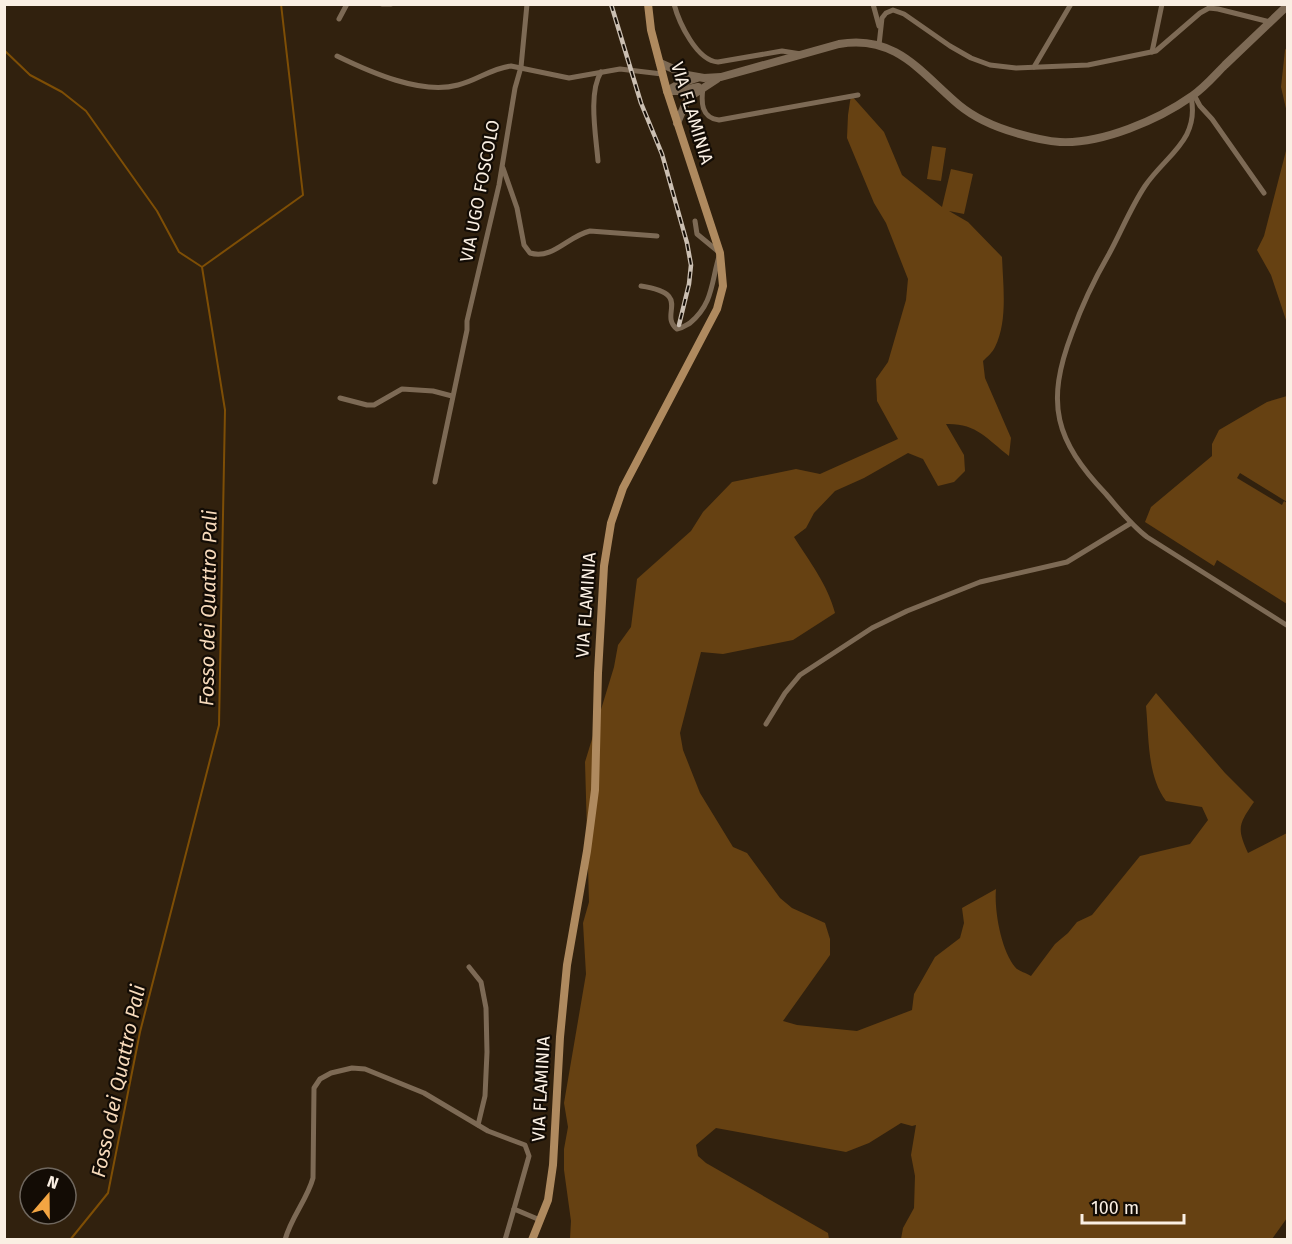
<svg xmlns="http://www.w3.org/2000/svg" width="1292" height="1244" font-family="'Fira Sans',sans-serif">
<style>
.green{fill:#664112}
.lines{fill:none;stroke-linecap:round;stroke-linejoin:round}
.stream{stroke:#7e4e05;stroke-width:2}
.minor{stroke:#7d6a55;stroke-width:5}
.secondary{stroke:#7d6a55;stroke-width:8}
.primary{stroke:#af8a5f;stroke-width:8}
.rail-casing{stroke:#cbbfb2;stroke-width:4.5}
.rail{stroke:#130c05;stroke-width:2;stroke-dasharray:7;stroke-linecap:butt}
.labels{text-anchor:middle;stroke-width:4.5;stroke-linejoin:round;paint-order:stroke}
.street-label{font-size:18px;fill:#faefe3;stroke:#130c05}
.water-label{font-size:20px;font-style:italic;fill:#f7dabb;stroke:#130c05}
</style>
<rect width="100%" height="100%" fill="#31210e"/>
<g class="green">
<path d="M1287,47V113L1281,87L1285,50Z"/>
<path d="M851,95L884,132L902,175L942,207L951,169L973,174L964,214L949,211L968,222L1002,257C1003,285 1008,321 995,347C993,352 987,357 983,361L985,378L1011,438L1009,456C986,438 976,423 946,424L964,455L965,471L954,482L938,486L923,459L908,453L864,478L835,491L814,513L806,528L794,537C809,561 828,585 835,613L793,640L723,654L701,652L680,733L683,750L700,793L733,847L747,853L780,898L792,908L825,923L830,939V955L783,1021L797,1025L857,1031L912,1010L914,994L935,957L960,938L964,923L962,908L996,889C994,910 1001,950 1015,967C1018,971 1026,973 1031,976L1055,944L1068,933L1077,922L1092,915L1140,856L1190,844L1208,820L1202,807L1166,801C1147,776 1149,737 1146,706L1156,693L1225,773L1254,802C1238,825 1237,828 1248,853L1287,833V1218L1272,1239H901L903,1228L914,1208L915,1176L911,1155L916,1125L912,1126L901,1123L869,1143L846,1152L716,1128L696,1145L698,1156L706,1163L828,1233L829,1239H570L571,1221L564,1170V1149L568,1127L564,1103L586,974L583,923L589,902L585,762L614,667L618,645L631,627L637,579L691,531L703,512L732,482L796,469L820,474L898,439L877,401L876,379L888,362L906,300L908,279L886,223L874,203L847,138L848,115Z"/>
<path d="M932,146L946,148L941,181L927,179Z"/>
<path d="M1287,147L1288,323H1287L1271,275L1257,250L1264,236Z"/>
<path d="M1287,396V502L1240,473L1237,478L1282,505L1284,501L1287,503V604L1217,560L1214,566L1145,522L1151,507L1212,456V444L1219,430L1267,402Z"/>
</g>
<g class="lines">
<g class="stream">
<path d="M4,50L30,75L62,92L86,111L157,211L179,252L202,267"/>
<path d="M70,1240L108,1193L140,1032L219,725L225,410L202,267L303,195L281,4"/>
</g>
<g class="minor">
<path d="M382,4H391"/>
<path d="M674,4C679,23 697,61 718,62L782,51L801,54"/>
<path d="M873,4L879,26"/>
<path d="M339,19L347,4"/>
<path d="M879,45L882,18L886,13L893,10L904,14L950,46L971,58L990,65L1016,68L1088,65L1156,51L1200,13L1209,8L1218,9L1270,22"/>
<path d="M1152,52L1162,4"/>
<path d="M337,56C370,72 421,95 458,85C476,81 492,68 511,66L569,78L620,69L662,74"/>
<path d="M1034,67L1071,4"/>
<path d="M703,88C701,102 701,118 719,120L858,95"/>
<path d="M1194,95L1200,106L1212,119L1264,193"/>
<path d="M1191,97C1200,140 1166,155 1145,186C1131,207 1121,232 1109,254C1094,280 1082,305 1072,333C1045,404 1055,440 1106,494C1119,509 1131,525 1147,537L1288,626"/>
<path d="M598,161C596,136 588,93 601,72"/>
<path d="M503,168L517,208L524,245L530,253C553,260 568,236 590,231L657,236"/>
<path d="M641,286C694,294 658,314 677,329C683,328 685,326 690,323C714,303 711,281 720,253L697,234L695,221"/>
<path d="M340,398L367,405H374L402,389L433,391L452,396"/>
<path d="M435,482L467,330V321L499,185L515,88L521,67L527,4"/>
<path d="M766,724L785,693L800,675L872,628L907,611L980,582L1067,562L1131,523"/>
<path d="M469,967L481,982L486,1008L487,1052L485,1096L478,1125"/>
<path d="M285,1240C291,1217 307,1200 313,1178L314,1088L320,1079L331,1073L352,1068L365,1069L424,1093L488,1131L525,1145L529,1156L514,1209L540,1220"/>
<path d="M505,1240L514,1209"/>
</g>
<g class="secondary">
<path d="M660,63L687,75L704,78L721,77L839,44C896,34 921,73 959,105C976,119 995,127 1016,133C1030,137 1045,141 1060,142C1102,144 1158,120 1192,96C1204,88 1215,75 1225,65C1246,45 1267,25 1288,5"/>
<path d="M667,91H680L698,87"/>
<path d="M667,91L679,84L697,78"/>
<path d="M677,123L688,98L717,79"/>
</g>
<path class="primary" d="M532,1240L548,1200L553,1165L560,1037L567,965L587,851L595,790L598,673L604,566L611,523L623,488L717,309L723,286L720,253L667,91L651,30L648,4"/>
<g class="rail-casing">
<path id="rail" d="M611,4L641,103L662,154L687,243L691,265L689,284L679,325"/>
</g>
<use href="#rail" class="rail"/>
</g>
<g class="labels">
<g class="street-label">
<text transform="translate(692 113) rotate(73)" y="6">VIA FLAMINIA</text>
<text transform="translate(480 191) rotate(-79)" y="6">VIA UGO FOSCOLO</text>
<text transform="translate(586 605) rotate(-86)" y="6">VIA FLAMINIA</text>
<text transform="translate(541 1089) rotate(-87)" y="6">VIA FLAMINIA</text>
</g>
<g class="water-label">
<text transform="translate(208 608) rotate(-89)" y="7">Fosso dei Quattro Pali</text>
<text transform="translate(118 1081) rotate(-78)" y="7">Fosso dei Quattro Pali</text>
</g>
</g>
<rect width="1292" height="1244" fill="none" stroke="#faefe3" stroke-width="12"/>
<g transform="translate(48 1196) rotate(20)"><circle r="28" fill="#130c05" stroke="#6f675e" stroke-width="1.5"/>
<path d="M0-4.5L10 22L0 15L-10 22Z" fill="#f3a542"/>
<text y="-9" font-size="16" font-weight="bold" text-anchor="middle" fill="#faefe3">N</text>
</g>
<path d="M1082 1214v9h102v-9" fill="none" stroke="#faefe3" stroke-width="3"/>
<text x="1091" y="1214" font-size="18" fill="#faefe3" stroke="#130c05" stroke-width="4.5" paint-order="stroke">100 m</text>
</svg>
